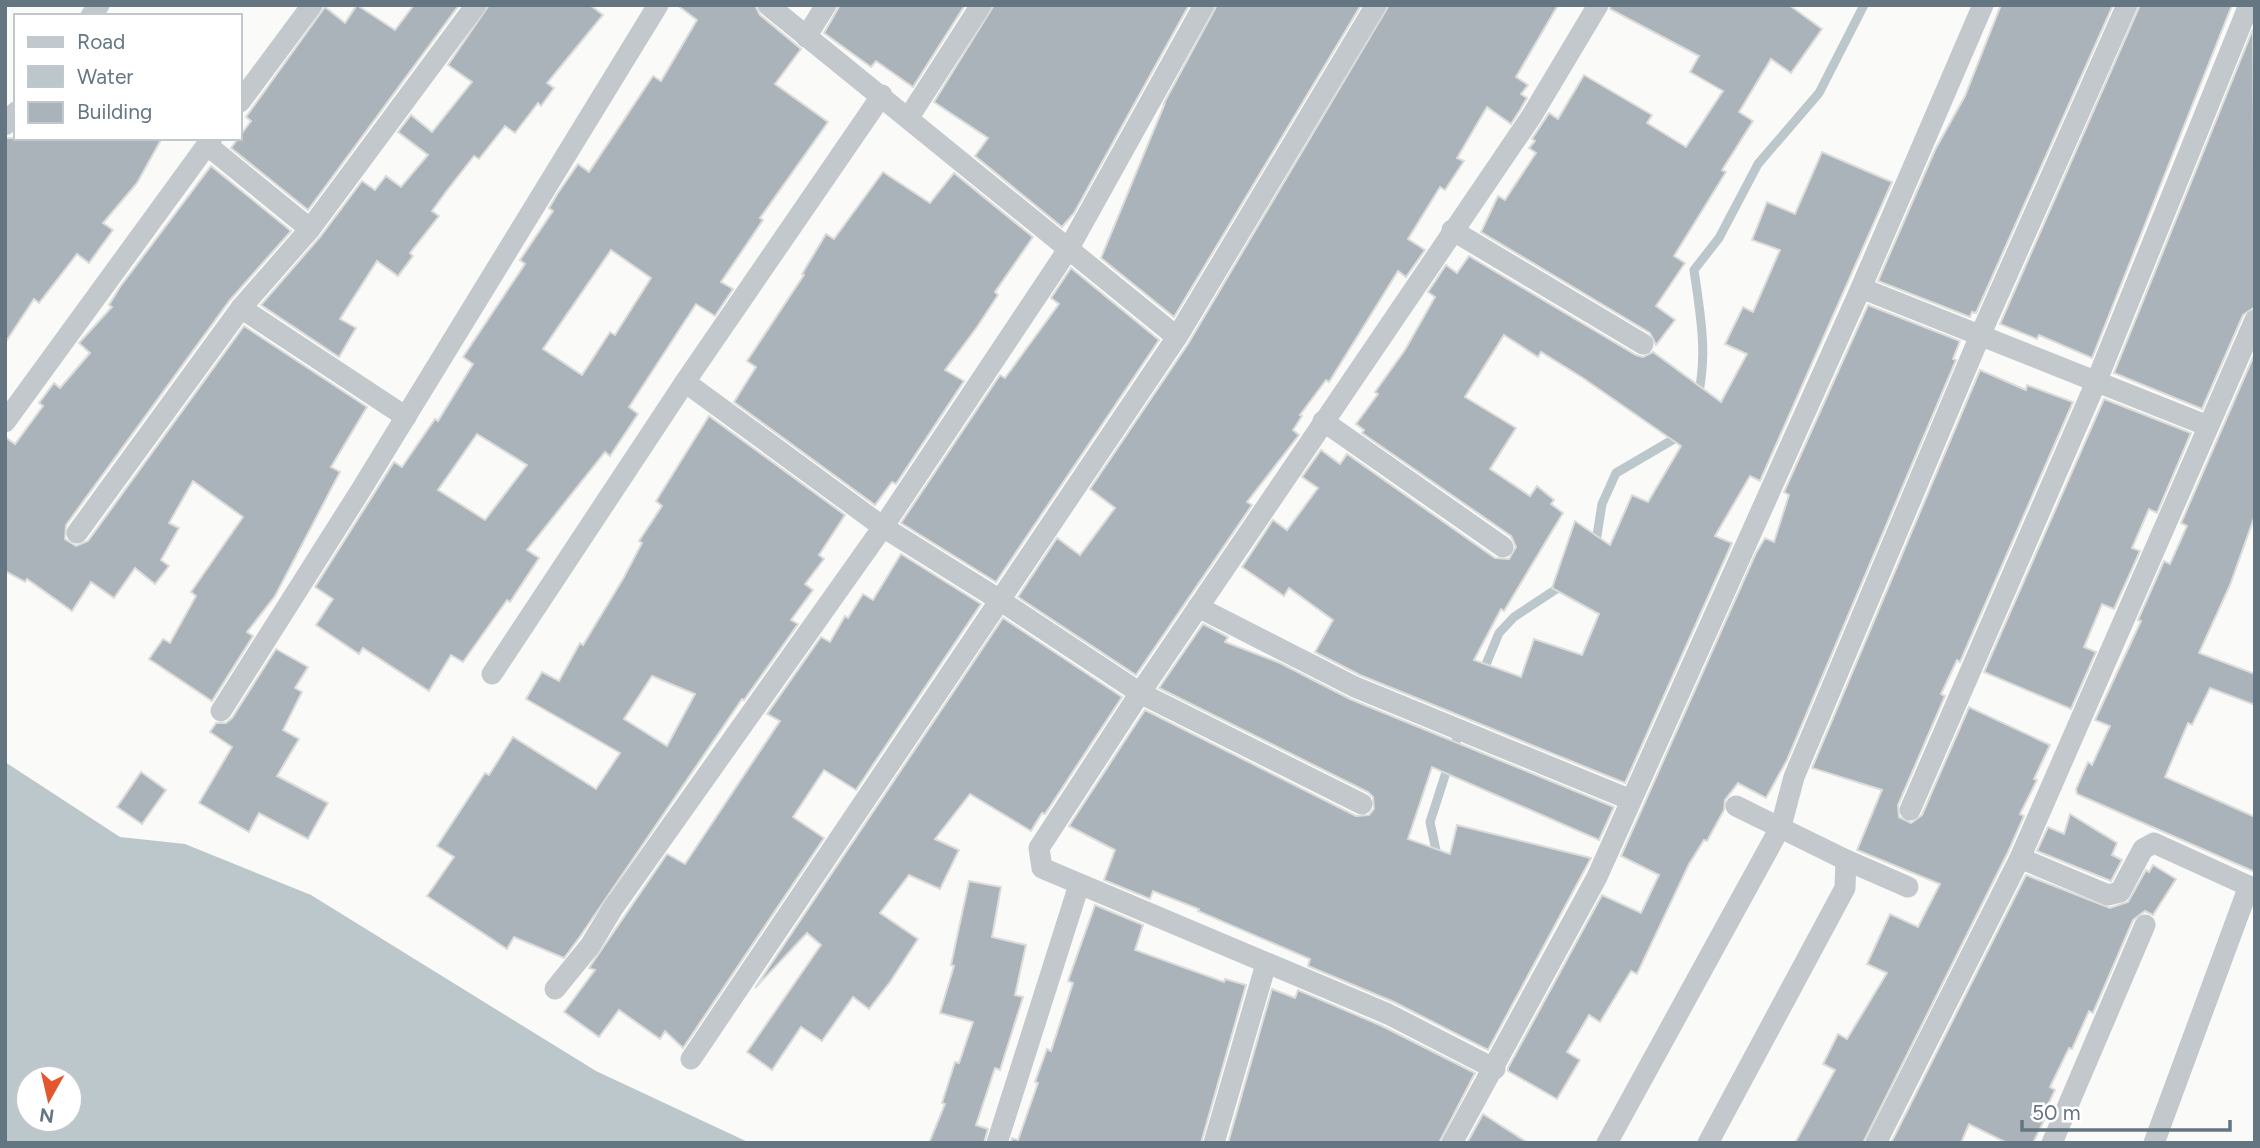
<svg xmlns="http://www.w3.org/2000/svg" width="2260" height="1148" font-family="Figtree,sans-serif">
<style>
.water{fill:#bbc7cb;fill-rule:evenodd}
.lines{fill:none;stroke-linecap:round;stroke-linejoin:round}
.stream{stroke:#bbc7cb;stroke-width:9}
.building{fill:#aab3b9;stroke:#dcdcda;stroke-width:2;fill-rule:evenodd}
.minor{stroke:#c3c8cc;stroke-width:21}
</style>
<rect width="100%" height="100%" fill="#fafaf8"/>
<path class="water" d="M5,762L120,837L185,844L311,895L596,1071L750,1143H5ZM28,1078H70V1120H28Z"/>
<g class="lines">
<g class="stream">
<path d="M1698,396C1708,354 1700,312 1694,270L1719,238L1758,164L1819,93L1864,5"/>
<path d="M1595,548L1602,504L1616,473L1674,439L1679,432"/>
<path d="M1482,674L1499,633L1514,617L1564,584"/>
<path d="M1438,860L1430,822L1460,729"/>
</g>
</g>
<g class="building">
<path d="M357,5L395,30L414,5H459L308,210L231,148L251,121L246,117L325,7L345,23Z"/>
<path d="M489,5H590L603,15L547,83L554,88L541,106L538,103L515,133L505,126L479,159L474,156L445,193L432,211L439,216L410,253L413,256L398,276L377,261L340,319L356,328L339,357L261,305L320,237L362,181L375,190L386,176L401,187L428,155L398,132L411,115L432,132L472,82L448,65Z"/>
<path d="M677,5H755L760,15L801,49L775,84L828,122L760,218L763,220L721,282L733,289L715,316L696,304L629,407L638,414L610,456L605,452L527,550L539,558L510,602L507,600L463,662L451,655L429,691L363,648L359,654L316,625L333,599L315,587L394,462L402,467L435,419L438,421L473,364L463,357L525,264L520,260L553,211L549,208L558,193L578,164L589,172L653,76L661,81L697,20ZM611,250L651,278L615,335L610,332L582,375L543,349ZM477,434L527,465L485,520L438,490Z"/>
<path d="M840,5H965L913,87L876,61L871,67L824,33Z"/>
<path d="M994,5H1189L1074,213L1062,227L975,156L988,138L934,102Z"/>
<path d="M1217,5H1361L1174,317L1101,258L1165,103L1163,105Z"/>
<path d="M1389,5H1558L1516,77L1528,85L1521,94L1527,98L1520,110L1511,124L1487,107L1457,158L1464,161L1445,190L1440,187L1408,239L1425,250L1406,277L1398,271L1329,382L1326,380L1300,415L1302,416L1293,430L1299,435L1247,502L1252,505L1136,675L1018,597L1057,538L1080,555L1115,508L1090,489L1188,344Z"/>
<path d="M1611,5H1789L1822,29L1791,73L1771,59L1739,112L1753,121L1722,170L1726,172L1674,256L1685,263L1656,306L1675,320L1656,345L1650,333L1481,232L1498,196L1505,200L1536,153L1529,148L1535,141L1532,139L1549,113L1558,119L1584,75L1652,115L1647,123L1686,147L1723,91L1690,72L1699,56L1610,9Z"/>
<path d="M2001,5H2113L1976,313L1972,312L1970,317L1878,281L1935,150L1965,96Z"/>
<path d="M2140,5H2232L2092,358L2039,335L2037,339L2000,324Z"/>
<path d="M2253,29L2255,307L2243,315L2202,409L2114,373Z"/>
<path d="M5,138H162L137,183L103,223L113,230L89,263L77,254L39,303L34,299L5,343Z"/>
<path d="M1822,152L1892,182L1760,481L1750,476L1715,536L1732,543L1625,783L1360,675L1315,652L1333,620L1289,588L1284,596L1242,567L1273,520L1287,530L1318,488L1302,477L1321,450L1340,464L1347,454L1495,558L1509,559L1516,547L1511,536L1362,433L1364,430L1356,424L1378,394L1375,392L1405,350L1435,297L1428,292L1446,265L1457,273L1469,256L1636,355L1643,357L1653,352L1721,402L1747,354L1725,344L1743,307L1753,312L1780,250L1752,240L1767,202L1795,214ZM1504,335L1538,357L1541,352L1583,378L1681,446L1648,502L1632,495L1610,545L1575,521L1552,588L1599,614L1582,655L1534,639L1521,677L1474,660L1501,609L1504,611L1563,513L1551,504L1554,500L1537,486L1530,496L1490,469L1516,428L1465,397Z"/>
<path d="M211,166L291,231L230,300L66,525L65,539L76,546L88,541L244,326L367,407L331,467L340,472L275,596L247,632L253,636L212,701L149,659L163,639L170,643L196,596L191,592L243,517L193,481L169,523L179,528L161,560L169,566L155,584L135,568L114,598L91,582L72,611L27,579L25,582L5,571V437L15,444L43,406L39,403L54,383L60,388L90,353L79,343L112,307L109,305L120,287Z"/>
<path d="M883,172L930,203L954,173L1033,237L995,292L998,295L977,327L945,370L964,381L896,484L892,482L875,505L734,402L756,367L747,361L804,275L802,274L826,234L834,239Z"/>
<path d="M1071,268L1159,340L996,582L901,523L1000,375L1005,378L1059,304L1051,298Z"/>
<path d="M1868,305L1960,341L1953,359L1956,360L1787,760L1766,798L1738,783L1725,800L1724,810L1707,841L1704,840L1689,864L1637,974L1631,971L1600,1022L1589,1015L1567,1052L1580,1060L1557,1099L1508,1071V1068L1602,895L1641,913L1659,875L1621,856L1756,553L1765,538L1774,542L1789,495L1784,492Z"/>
<path d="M2255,353V515L2230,585L2199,653L2255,674V705L2210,688L2192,725L2188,723L2165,777L2255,817V872L2077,794L2076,789L2088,762L2092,765L2110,726L2095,720L2141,621L2138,620L2164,561L2170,564L2187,526L2181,523Z"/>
<path d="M1980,370L2026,390L2027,385L2073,402L1960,662L1957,660L1941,694L1945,696L1898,805L1899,817L1911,823L1922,815L1969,707L2050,745L2034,779L2037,780L2020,814L2024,816L2008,852L1863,1143H1795L1835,1070L1823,1064L1838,1034L1847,1039L1887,973L1867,964L1890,914L1918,927L1940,884L1857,850L1882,790L1812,768Z"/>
<path d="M2104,399L2191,433L2157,513L2149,509L2132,548L2140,551L2114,609L2102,604L2084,647L2096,652L2071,709L1984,672Z"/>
<path d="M709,416L845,515L819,555L824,559L805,584L813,590L791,620L798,624L744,700L742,699L579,938L564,958L514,937L507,949L427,896L454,857L437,846L485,773L489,775L513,737L596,789L620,753L526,699L542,672L559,681L580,643L583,645L623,579L642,543L639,541L662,506L656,501ZM652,676L695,694L667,746L624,719Z"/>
<path d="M901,554L981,604L856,790L824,770L793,817L824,838L683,1048L665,1031L660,1039L619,1010L599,1037L564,1012L595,970L589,968L667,854L685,864L780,721L767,714L821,637L830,642L845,616L848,618L863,594L873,600Z"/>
<path d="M1003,618L1122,697L1045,814L1042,813L1031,831L970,794L935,839L959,850L940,889L909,875L880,913L918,939L890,982L869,1009L853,997L822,1041L801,1027L772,1070L747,1052L821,945L807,933L755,988Z"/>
<path d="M1203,624L1228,637L1225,642L1280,663L1350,699L1614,807L1599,840L1432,767L1408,839L1450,854L1457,825L1591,858L1488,1050L1394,1002L1308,966L1310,959L1198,911L1199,909L1153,891L1150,899L1104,880L1115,850L1069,826L1145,710L1356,816L1369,815L1374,809L1373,797L1368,792L1159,688Z"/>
<path d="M276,649L308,667L295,688L302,692L283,730L299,739L277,776L328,803L308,839L259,813L249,832L199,803L232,747L210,732L216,723H226L232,718Z"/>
<path d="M141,772L166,790L142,824L117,807Z"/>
<path d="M2070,814L2117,843L2112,855L2122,860L2111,881L2037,851L2048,827L2064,834Z"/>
<path d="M2153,865L2176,879L2153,915L2145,911L2133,920L2093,1013L2089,1011L2072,1049L2069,1048L2050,1087L2055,1090L2046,1109L2049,1110L2033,1143H2007L1969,1124L1961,1143H1891L2026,875L2110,908L2128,902L2146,870L2149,872Z"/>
<path d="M969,881L1001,887L992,937L1026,945L1015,995L1023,997L1000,1070L995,1068L976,1125L988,1129L984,1143H929L945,1104L942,1103L955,1062L959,1063L973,1022L940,1013L954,966L951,965Z"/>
<path d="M1095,905L1143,925L1135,950L1224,982L1225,979L1246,985L1201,1143H1011L1012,1138L1018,1140L1038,1083L1035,1082L1047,1049L1051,1051L1073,983L1068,981Z"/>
<path d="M1272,989L1295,998L1298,990L1382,1026L1475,1073L1439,1143H1228Z"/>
<path d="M1483,1114L1528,1143H1467Z"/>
</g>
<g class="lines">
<g class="minor">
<path d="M768,5L1177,337"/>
<path d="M91,16L99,5"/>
<path d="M806,37L826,5"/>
<path d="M240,102L312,5"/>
<path d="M909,117L981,5"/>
<path d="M5,125L16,112"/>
<path d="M207,145L310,229"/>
<path d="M1452,230L1643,344"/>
<path d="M1861,288L1983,5"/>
<path d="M241,308L406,417"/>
<path d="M685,382L883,527L998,599L1140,693L1362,804"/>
<path d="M1323,421L1503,547"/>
<path d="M5,422L212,138"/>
<path d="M77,533L241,308L310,229L476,5"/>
<path d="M1198,607L1355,687L1631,800"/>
<path d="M492,674L685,382L882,95"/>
<path d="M221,711L359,493L658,5"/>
<path d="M1910,810L2097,380L2249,5"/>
<path d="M2020,858L2108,895L2120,892L2143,849L2154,843L2255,889"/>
<path d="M1846,860L1908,887"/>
<path d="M555,989L590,946L613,908L883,527L1069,248L1204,5"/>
<path d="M691,1059L1177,337L1376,5"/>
<path d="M1495,1069L1388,1014L1042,868L1039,848L1140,693L1531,117L1598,5"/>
<path d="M997,1143L1079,885"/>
<path d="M1214,1143L1266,964"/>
<path d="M1452,1143L1597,877L1861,288L2208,426"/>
<path d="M1607,1143L1781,826L1794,777L1979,338L2127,5"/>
<path d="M1708,1143L1845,888L1846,860L1736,806"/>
<path d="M1876,1143L2020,858L2255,320"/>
<path d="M2052,1143L2145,925"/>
<path d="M2154,1143L2249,886"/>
</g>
</g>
<rect width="2260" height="1148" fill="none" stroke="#657683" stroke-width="14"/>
<rect x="14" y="14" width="228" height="126" fill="#ffffff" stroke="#c1c8cd" stroke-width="2"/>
<rect x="28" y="37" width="35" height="10" fill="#c3c8cc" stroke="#c1c8cd" stroke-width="2"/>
<text x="77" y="49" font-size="21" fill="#657683">Road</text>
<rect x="28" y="66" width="35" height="21" fill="#bbc7cb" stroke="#c1c8cd" stroke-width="2"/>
<text x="77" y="84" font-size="21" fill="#657683">Water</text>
<rect x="28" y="102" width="35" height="21" fill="#aab3b9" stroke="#c1c8cd" stroke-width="2"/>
<text x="77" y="119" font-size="21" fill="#657683">Building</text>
<g transform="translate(49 1099) rotate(188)"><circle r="33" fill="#ffffff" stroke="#c1c8cd" stroke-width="2"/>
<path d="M0-5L12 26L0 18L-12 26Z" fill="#e4572e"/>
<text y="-10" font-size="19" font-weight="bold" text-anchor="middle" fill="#657683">N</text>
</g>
<path d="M2022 1120v10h208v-10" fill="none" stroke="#657683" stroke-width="3.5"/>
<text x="2032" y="1120" font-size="21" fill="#657683" stroke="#ffffff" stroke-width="5" paint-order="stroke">50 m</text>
</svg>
